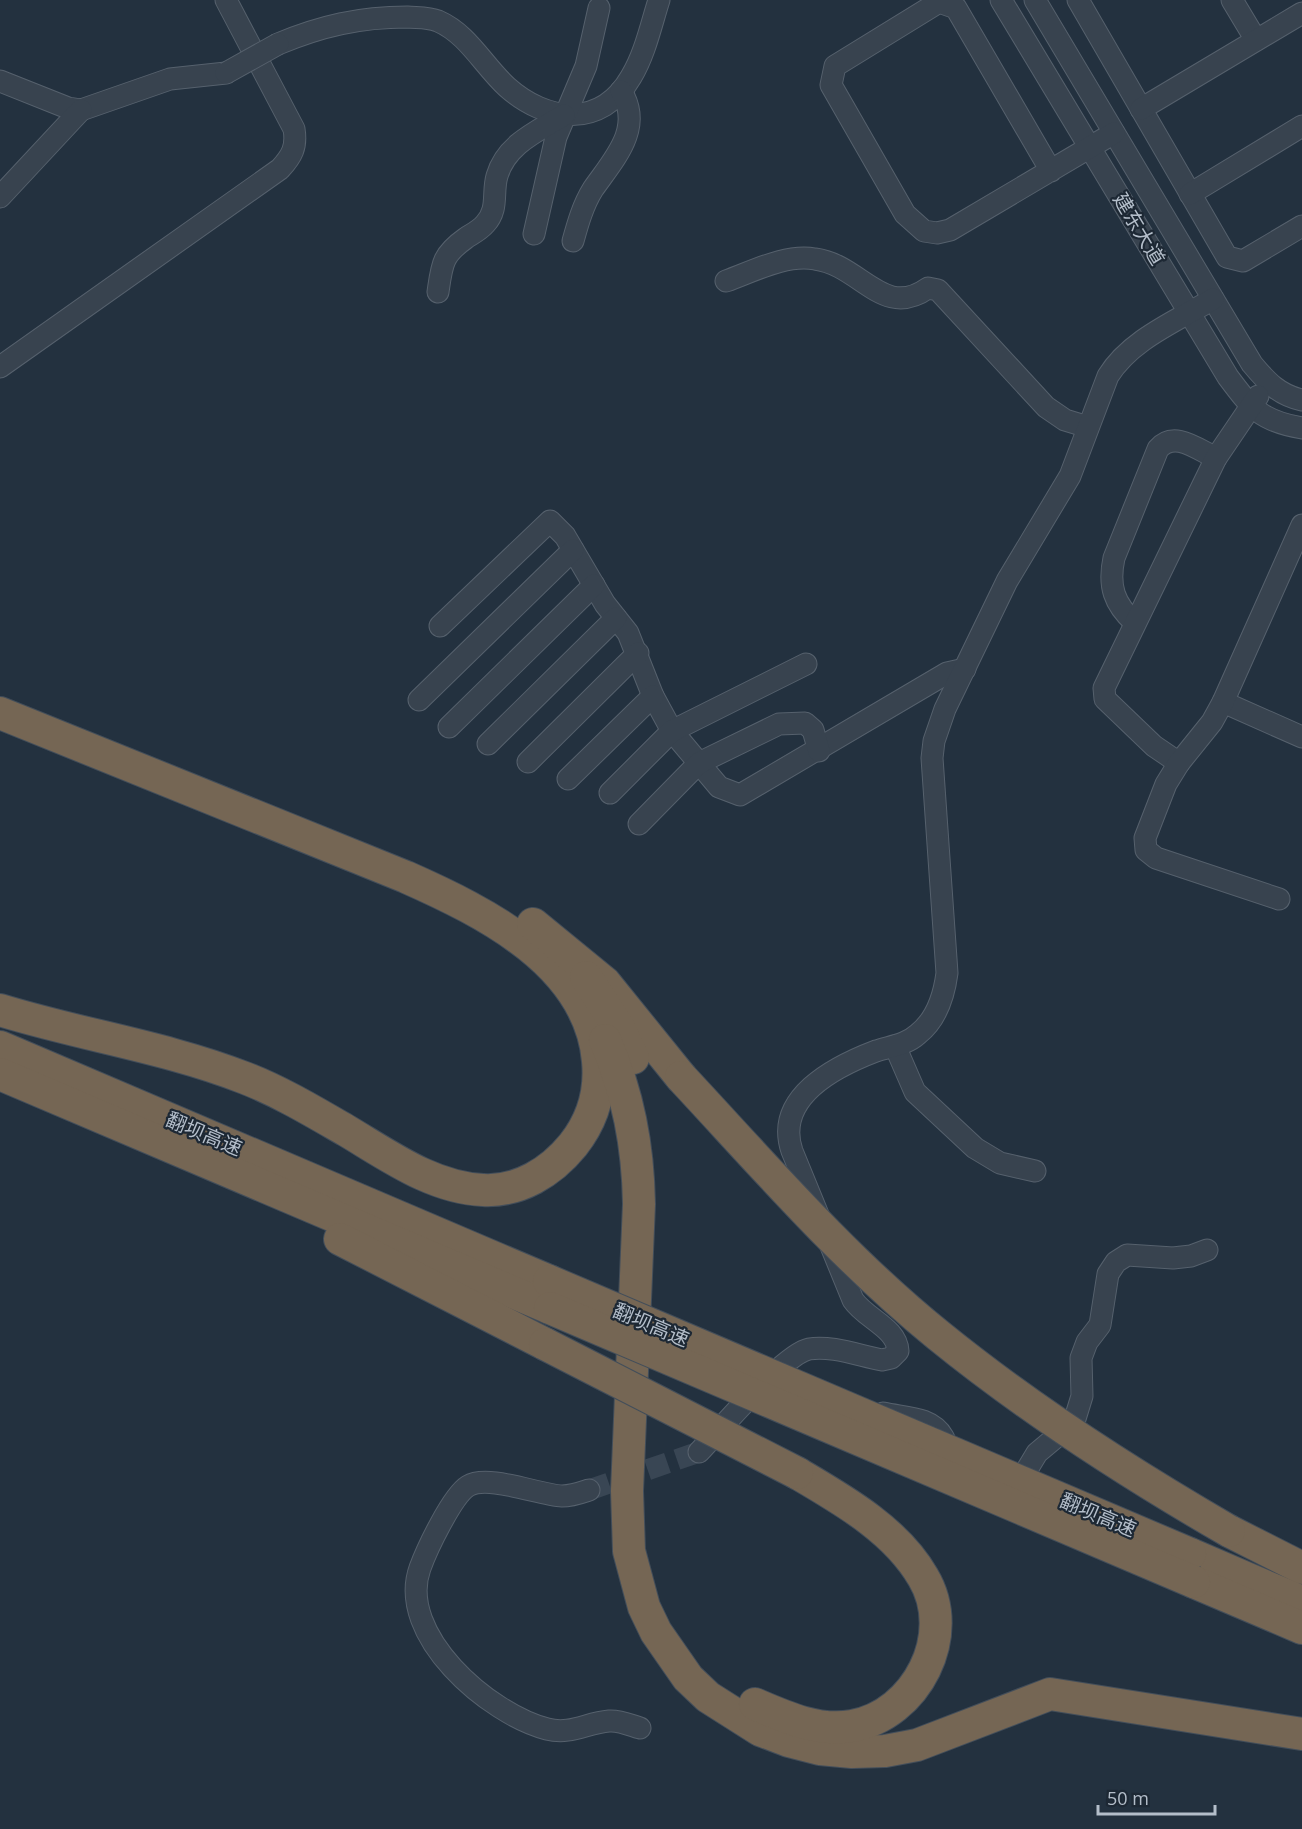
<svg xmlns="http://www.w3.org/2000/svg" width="1302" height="1829" font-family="'Open Sans','Noto Sans SC',sans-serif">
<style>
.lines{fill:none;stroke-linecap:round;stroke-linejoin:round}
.minor-tunnel{stroke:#394654;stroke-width:21;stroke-dasharray:21 10;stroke-linecap:butt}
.minor-casing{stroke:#56616d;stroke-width:23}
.highway-casing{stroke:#434e5a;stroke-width:34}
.minor{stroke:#38434f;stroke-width:21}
.highway{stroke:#756654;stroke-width:32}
.minor-bridge-casing{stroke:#56616d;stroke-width:23;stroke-linecap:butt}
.highway-bridge-casing{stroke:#434e5a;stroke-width:34;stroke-linecap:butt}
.minor-bridge{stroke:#38434f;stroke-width:21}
.highway-bridge{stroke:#756654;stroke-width:32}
.labels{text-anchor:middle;stroke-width:4.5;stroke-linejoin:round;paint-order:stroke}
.street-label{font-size:20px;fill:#b4beca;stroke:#1d2834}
</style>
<rect width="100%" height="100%" fill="#23313f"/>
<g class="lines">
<path class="minor-tunnel" d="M589,1490L699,1452"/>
<g class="minor-casing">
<g id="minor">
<path d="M1001,0L1228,377C1252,409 1261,421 1302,428"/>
<path d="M1035,0L1252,364C1267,382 1279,395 1302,400"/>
<path d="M1078,0L1227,257L1243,261L1302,226"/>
<path d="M1232,0L1256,40"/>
<path d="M278,44C321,26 360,17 407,17C417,18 428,17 438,21C468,34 483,65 507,87C546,122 601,129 631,77C645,54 651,25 659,0"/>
<path d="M0,81L68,108L81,110L170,79L226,73"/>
<path d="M1141,109L1302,13"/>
<path d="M1051,171L956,8L939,2L835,66L831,85L905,214L924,231L937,233L950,230L1114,133"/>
<path d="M1190,194L1302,126"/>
<path d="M0,197L81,110"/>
<path d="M534,234L556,137L586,66L599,8"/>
<path d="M573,241C578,223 583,205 593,189C614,159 644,128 621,91"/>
<path d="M726,281C754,271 785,254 815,259C861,265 883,320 928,288L938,290L1046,407L1065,420L1088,427"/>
<path d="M438,292C442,264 442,255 466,238C472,234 480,230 485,224C499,209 492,193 497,176C506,144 538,131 564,115"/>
<path d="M0,367L280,169C292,156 297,147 294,129L226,0"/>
<path d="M1135,623C1114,604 1108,586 1114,558L1158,449C1174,430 1197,449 1216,458"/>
<path d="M440,626L550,521L565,536L605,604L628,633L653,696L672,731L719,787L740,795L947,673L965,669"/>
<path d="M419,700L573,550"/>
<path d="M1223,702L1302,737"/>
<path d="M449,727L594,585"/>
<path d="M488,744L616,618"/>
<path d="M528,762L638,653"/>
<path d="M1179,763L1154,746L1105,699L1104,688L1216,458L1258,396"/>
<path d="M568,779L653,696"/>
<path d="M610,793L672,731L806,664"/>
<path d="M639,824L699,763L779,724L805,723L813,730L819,751"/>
<path d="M1279,899L1156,858L1146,850L1145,838L1166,784L1179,763L1212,722L1223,702L1302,525"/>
<path d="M895,1046L915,1092L975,1148L1000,1163L1035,1171"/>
<path d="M883,1413C904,1418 931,1416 943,1437C946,1442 947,1449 949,1455"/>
<path d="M699,1452C720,1430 784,1354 809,1349C831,1345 860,1356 882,1360L891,1358L898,1351C897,1328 866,1319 853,1300L792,1151C774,1098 834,1067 876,1051C891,1046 906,1045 918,1034C937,1019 944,996 947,973L932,758L934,741L945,709L1007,581L1070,476L1108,376C1131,339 1177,321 1213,299"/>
<path d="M589,1490C580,1493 572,1496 562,1496C539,1495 488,1474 468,1486C452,1496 427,1549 420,1568C396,1635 489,1714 547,1729C571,1735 586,1723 609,1721C619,1720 630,1725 640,1728"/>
<path d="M1014,1491L1037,1453L1074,1422L1082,1396L1081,1358L1087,1342L1100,1325L1108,1274L1116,1262L1127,1255L1173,1258L1191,1256L1207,1250"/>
</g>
</g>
<g class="highway-casing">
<g id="highway">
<path d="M0,713L406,877C485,912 590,964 598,1061C601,1092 592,1121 573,1145C551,1172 519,1192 483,1190C433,1188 389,1156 347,1131C314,1112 281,1092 245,1078C166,1047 81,1035 0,1010"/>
<path d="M533,924L605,983L681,1077"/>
<path d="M586,977L619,1028L633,1058"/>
<path d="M605,1040C628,1094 638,1145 639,1204L627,1491L629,1551L644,1607L656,1632L688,1678L708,1697L760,1730L789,1741L820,1749L852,1752L885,1751L917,1745L1050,1694L1302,1734"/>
<path d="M0,1047L549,1281"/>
<path d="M0,1074L550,1308"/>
<path d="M340,1239L545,1344"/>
<path d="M1229,1531L1302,1568"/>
<path d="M1190,1554L1302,1602"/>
<path d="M1194,1582L1302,1628"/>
<path d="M755,1704C785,1717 818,1732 852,1726C916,1715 958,1635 923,1577C896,1530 843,1500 797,1473"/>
</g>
</g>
<use href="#minor" class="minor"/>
<use href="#highway" class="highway"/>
<g class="minor-bridge-casing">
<path id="minor-bridge" d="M226,73L278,44"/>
</g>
<g class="highway-bridge-casing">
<g id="highway-bridge">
<path d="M681,1077C764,1166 844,1259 938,1335C1029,1409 1127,1472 1229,1531"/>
<path d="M549,1281L1190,1554"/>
<path d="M550,1308L1194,1582"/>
<path d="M545,1344L797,1473"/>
</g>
</g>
<use href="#minor-bridge" class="minor-bridge"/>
<use href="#highway-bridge" class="highway-bridge"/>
</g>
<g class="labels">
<g class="street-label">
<text transform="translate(1139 229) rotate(59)" y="7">建东大道</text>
<text transform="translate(204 1134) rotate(23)" y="7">翻坝高速</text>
<text transform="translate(651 1325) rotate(23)" y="7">翻坝高速</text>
<text transform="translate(1098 1515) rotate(23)" y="7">翻坝高速</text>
</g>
</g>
<path d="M1098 1805v9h117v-9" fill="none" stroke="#b4beca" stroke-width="3"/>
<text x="1107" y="1805" font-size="18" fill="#b4beca" stroke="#1d2834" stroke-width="4.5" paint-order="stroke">50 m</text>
</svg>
